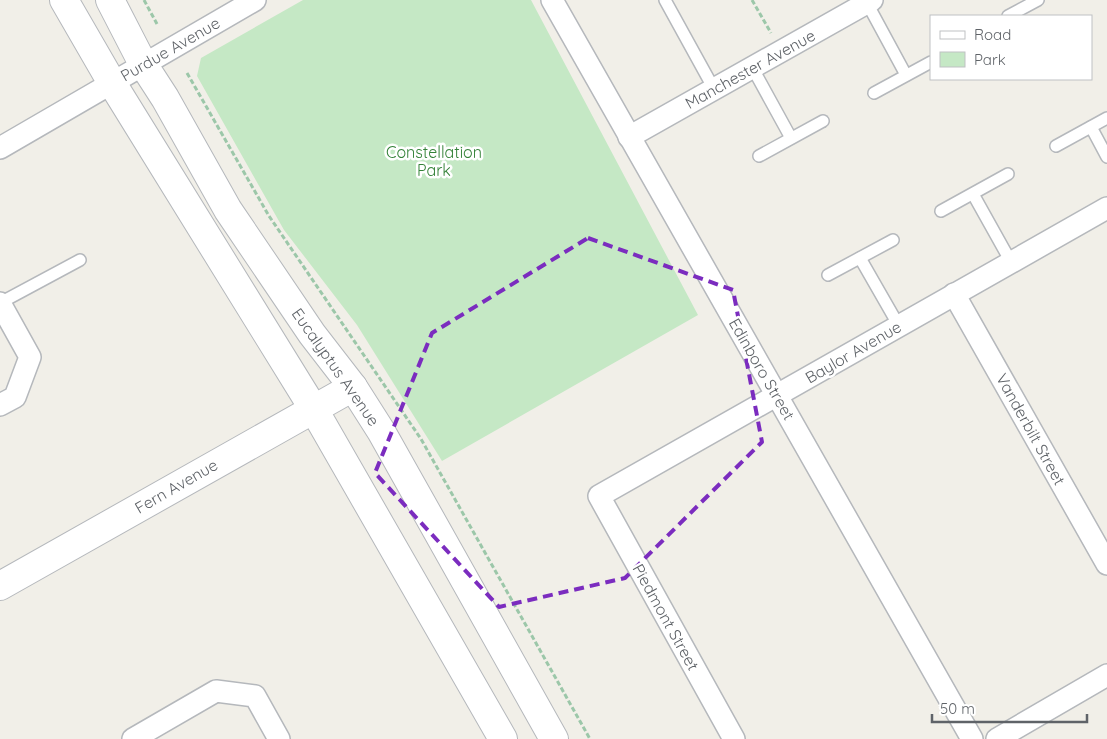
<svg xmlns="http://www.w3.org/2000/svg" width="1107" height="739" font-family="Quicksand,sans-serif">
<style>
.green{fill:#c5e8c5}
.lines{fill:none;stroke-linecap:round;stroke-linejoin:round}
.service-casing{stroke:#b5b8bc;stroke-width:14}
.minor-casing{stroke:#b5b8bc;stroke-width:24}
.tertiary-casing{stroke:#b5b8bc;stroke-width:30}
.path{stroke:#9cc7a9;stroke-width:3;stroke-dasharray:5 2.5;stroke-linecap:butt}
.service{stroke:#fff;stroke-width:11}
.minor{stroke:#fff;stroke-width:21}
.tertiary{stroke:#fff;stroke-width:28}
.marked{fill:none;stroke:#7b2cbf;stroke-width:4;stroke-dasharray:10 6;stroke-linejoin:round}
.labels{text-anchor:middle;stroke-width:5;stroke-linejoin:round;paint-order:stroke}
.street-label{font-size:16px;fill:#5f6368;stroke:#fff}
.park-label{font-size:16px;fill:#348238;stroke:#fff}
</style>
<rect width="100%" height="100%" fill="#f1efe8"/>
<path class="green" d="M303,0H531L698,315L442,461L357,325L284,230L197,76L201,58Z"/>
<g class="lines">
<g class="service-casing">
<g id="service">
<path d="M665,0L714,89"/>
<path d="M867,3L906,75"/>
<path d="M1008,16L1038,0"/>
<path d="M752,67L791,138"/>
<path d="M874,93L931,62"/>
<path d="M1091,127L1107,157"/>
<path d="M1056,146L1107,118"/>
<path d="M759,156L823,121"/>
<path d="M973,194L1011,262"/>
<path d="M941,211L1008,174"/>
<path d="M860,258L899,326"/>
<path d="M828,275L893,240"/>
<path d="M0,303L80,260"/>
</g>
</g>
<g class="minor-casing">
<g id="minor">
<path d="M552,0L972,739"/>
<path d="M629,137L872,0"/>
<path d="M0,148L255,0"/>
<path d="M954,294L1107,564"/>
<path d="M0,303L30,357L15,397L0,405"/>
<path d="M133,739L216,691L255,696L279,739"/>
<path d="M734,739L599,496L1107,208"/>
<path d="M997,739L1107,675"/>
</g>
</g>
<g class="tertiary-casing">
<g id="tertiary">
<path d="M64,0L112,83L313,408L503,739"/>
<path d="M110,0L143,64L165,98L228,210L312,334L353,387L381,431L554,739"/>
<path d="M0,586L353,387"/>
</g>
</g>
<g class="path">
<path d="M144,0L157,24"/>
<path d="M752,0L771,33"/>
<path d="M187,73L269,216L421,439L590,739"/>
</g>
<use href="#service" class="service"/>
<use href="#minor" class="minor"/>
<use href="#tertiary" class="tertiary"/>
</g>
<path class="marked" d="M588,238L733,290L762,442L625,578L499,607L375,473L432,333Z"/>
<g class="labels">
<g class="street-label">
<text transform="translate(170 49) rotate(-30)" y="6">Purdue Avenue</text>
<text transform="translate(750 69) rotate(-29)" y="6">Manchester Avenue</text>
<text transform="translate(853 352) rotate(-30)" y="6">Baylor Avenue</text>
<text transform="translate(336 367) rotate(55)" y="6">Eucalyptus Avenue</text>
<text transform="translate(762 369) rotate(60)" y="6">Edinboro Street</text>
<text transform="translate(1031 429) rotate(61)" y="6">Vanderbilt Street</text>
<text transform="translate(176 486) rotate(-30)" y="6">Fern Avenue</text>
<text transform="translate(666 617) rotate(61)" y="6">Piedmont Street</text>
</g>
<g class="park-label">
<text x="434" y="158">Constellation<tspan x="434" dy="18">Park</tspan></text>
</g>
</g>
<rect x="930" y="15" width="162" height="65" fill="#ffffff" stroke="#bfc1c3"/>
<rect x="940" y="31" width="25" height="8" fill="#ffffff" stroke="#bfc1c3"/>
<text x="974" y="40" font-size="15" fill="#5f6368">Road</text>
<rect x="940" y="52" width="25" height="15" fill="#c5e8c5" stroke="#bfc1c3"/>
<text x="974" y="65" font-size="15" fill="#5f6368">Park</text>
<path d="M932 714v8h155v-8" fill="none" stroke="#5f6368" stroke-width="2.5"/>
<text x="940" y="714" font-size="15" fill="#5f6368" stroke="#ffffff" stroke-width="4" paint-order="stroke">50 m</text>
</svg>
